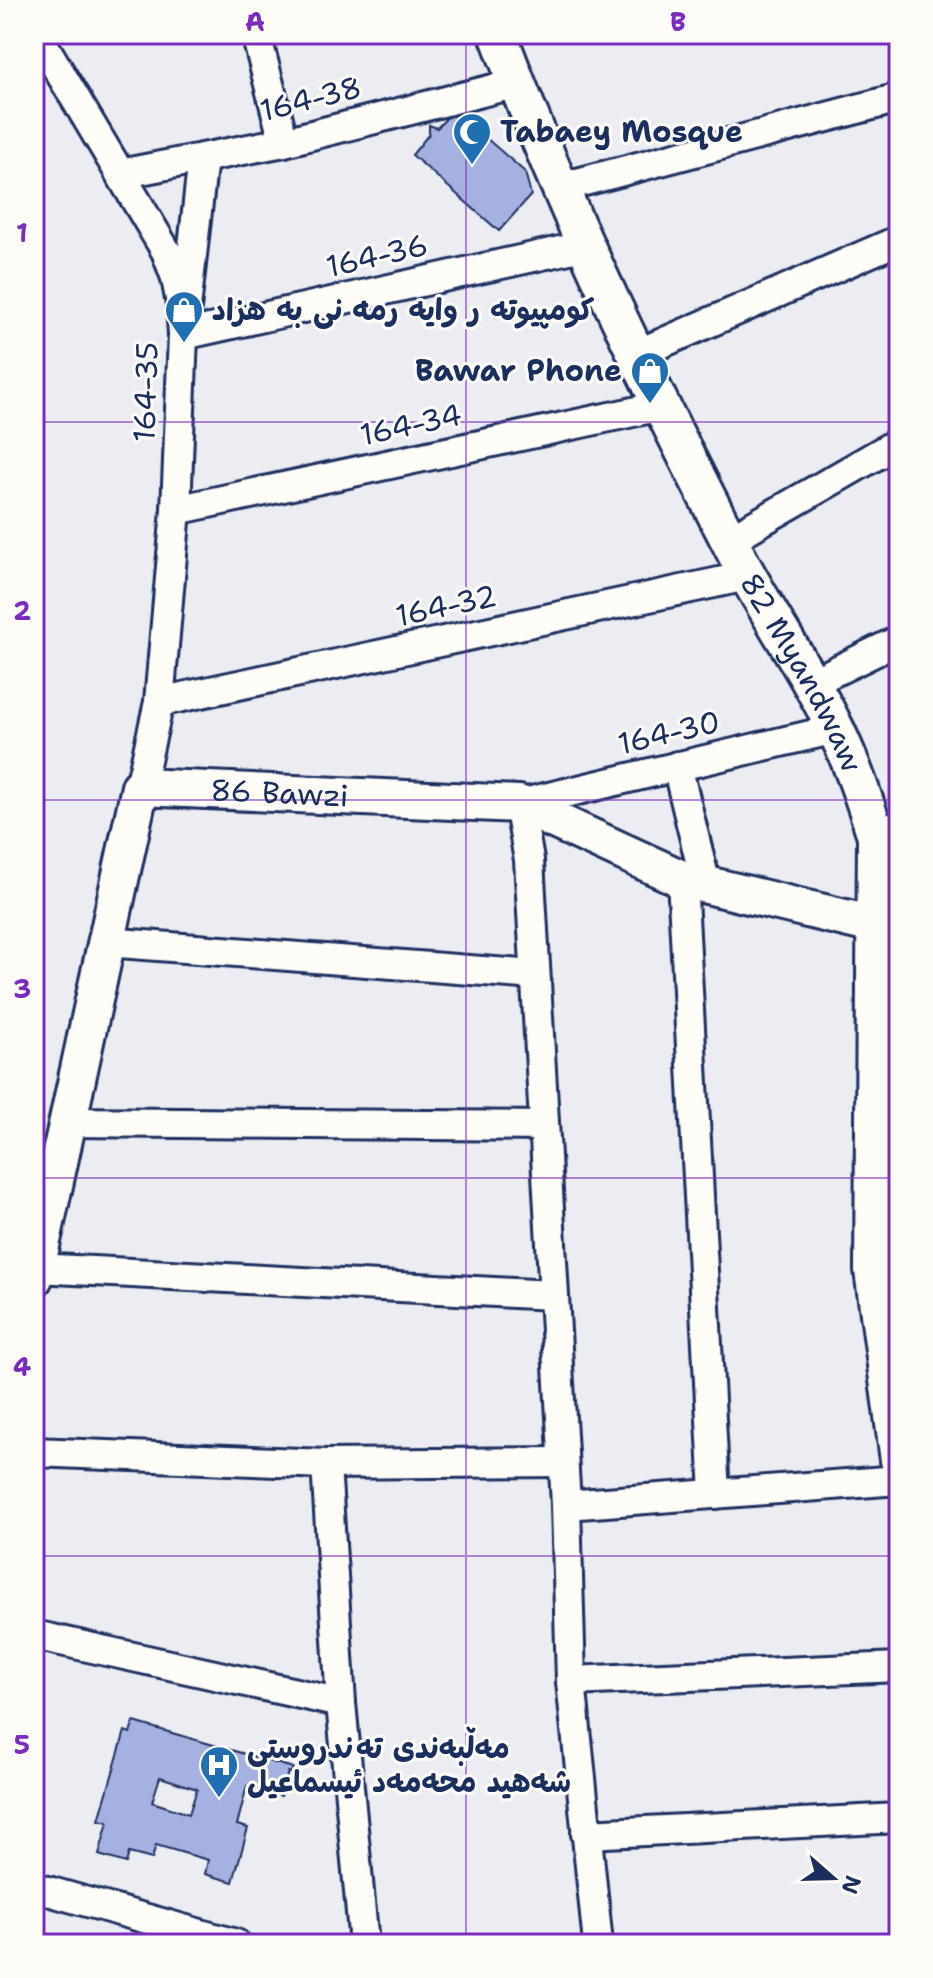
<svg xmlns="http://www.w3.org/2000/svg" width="933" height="1978" font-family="'Shantell Sans','Playpen Sans Arabic',sans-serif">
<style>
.building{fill:#a5b1e1;stroke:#1b2f5e;stroke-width:2;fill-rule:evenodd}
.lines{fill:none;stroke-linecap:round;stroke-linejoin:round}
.minor-casing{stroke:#1b2f5e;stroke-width:34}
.tertiary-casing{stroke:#1b2f5e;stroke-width:42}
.minor{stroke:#fdfcf7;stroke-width:28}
.tertiary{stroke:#fdfcf7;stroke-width:36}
.grid{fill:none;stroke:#7b2cbf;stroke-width:2;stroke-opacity:0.55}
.labels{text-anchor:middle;stroke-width:6;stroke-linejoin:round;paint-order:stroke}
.street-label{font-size:30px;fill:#1b2f5e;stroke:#fdfcf7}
.poi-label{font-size:30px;font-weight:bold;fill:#1b2f5e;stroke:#fdfcf7;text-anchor:start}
.neatline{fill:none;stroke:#7b2cbf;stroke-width:3}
.grid-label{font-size:26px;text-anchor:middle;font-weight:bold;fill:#7b2cbf}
</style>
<rect width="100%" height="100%" fill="#ebedf3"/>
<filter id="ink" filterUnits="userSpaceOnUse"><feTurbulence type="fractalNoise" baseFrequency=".0125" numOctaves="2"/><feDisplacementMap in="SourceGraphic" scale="16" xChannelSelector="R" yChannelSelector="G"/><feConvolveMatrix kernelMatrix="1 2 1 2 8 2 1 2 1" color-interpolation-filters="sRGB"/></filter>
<g filter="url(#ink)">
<g class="building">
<path d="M454,110L525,172L531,195L499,231L412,155L429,134V125L437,128Z"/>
<path d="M134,1722L293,1768L291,1773L288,1772L281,1796L247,1786L237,1825L248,1828L233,1882L205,1874L208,1860L156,1845L152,1859L129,1853L126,1863L99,1855L108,1822L99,1820L125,1731L130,1733ZM160,1777L197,1789L189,1814L152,1802Z"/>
</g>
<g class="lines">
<g class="minor-casing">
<g id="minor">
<path d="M37,34L166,251L176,278L181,304L183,335L176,510L159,702L140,787"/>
<path d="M256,34L284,142"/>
<path d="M203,158L183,335L587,245"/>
<path d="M120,174L284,142L517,83"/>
<path d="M562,187L899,98"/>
<path d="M637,354L899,240"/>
<path d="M176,510L661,406"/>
<path d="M729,540L899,442"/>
<path d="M811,683L899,640"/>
<path d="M159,702L747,576"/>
<path d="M677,766L706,885"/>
<path d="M876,836L899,825"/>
<path d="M682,879L715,1494"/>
<path d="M106,942L535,975"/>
<path d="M67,1122L544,1126"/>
<path d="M36,1268L553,1295"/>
<path d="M34,1452L326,1464L562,1462"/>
<path d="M326,1464L341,1703L364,1944"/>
<path d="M566,1505L899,1480"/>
<path d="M34,1635L341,1703"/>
<path d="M571,1681L899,1667"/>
<path d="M586,1834L899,1818"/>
<path d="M34,1887L236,1944"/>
<path d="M598,1944L571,1681L566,1505L529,860L519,804L836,729"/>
</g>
</g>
<g class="tertiary-casing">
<g id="tertiary">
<path id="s1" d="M498,34C564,210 647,381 733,548C764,610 805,666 835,728C852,763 864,799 876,836L873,1270L899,1460"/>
<path id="s2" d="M34,1278L140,787L519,804L682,879L874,925H897"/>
</g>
</g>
<use href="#minor" class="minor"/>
<use href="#tertiary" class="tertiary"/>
</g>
</g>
<path class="grid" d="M466,34V1944M34,422H899M34,800H899M34,1178H899M34,1556H899"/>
<defs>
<g id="mosque-pin" transform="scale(2)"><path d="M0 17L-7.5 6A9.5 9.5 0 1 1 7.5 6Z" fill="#1f6fb2" stroke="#fdfcf7"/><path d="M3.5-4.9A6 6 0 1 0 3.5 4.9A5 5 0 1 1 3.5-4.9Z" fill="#fff"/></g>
<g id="shop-pin" transform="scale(2)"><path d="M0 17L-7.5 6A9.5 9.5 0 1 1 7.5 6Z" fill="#1f6fb2" stroke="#fdfcf7"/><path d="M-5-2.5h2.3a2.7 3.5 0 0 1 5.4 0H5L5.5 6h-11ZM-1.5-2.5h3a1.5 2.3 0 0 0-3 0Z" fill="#fff"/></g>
<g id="hospital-pin" transform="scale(2)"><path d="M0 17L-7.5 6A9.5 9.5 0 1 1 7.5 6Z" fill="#1f6fb2" stroke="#fdfcf7"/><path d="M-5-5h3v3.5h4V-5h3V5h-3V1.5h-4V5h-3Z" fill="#fff"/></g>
</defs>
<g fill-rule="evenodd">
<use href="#mosque-pin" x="472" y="132"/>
<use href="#shop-pin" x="184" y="310"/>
<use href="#shop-pin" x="650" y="371"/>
<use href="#hospital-pin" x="219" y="1765"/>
</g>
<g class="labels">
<g class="street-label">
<text transform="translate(311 99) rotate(-14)" y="10">164-38</text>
<text transform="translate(377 256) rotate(-13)" y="10">164-36</text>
<text transform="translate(146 392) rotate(-88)" y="10">164-35</text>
<text transform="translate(411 425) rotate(-12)" y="10">164-34</text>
<text transform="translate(446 606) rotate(-12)" y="10">164-32</text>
<text dy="10" stroke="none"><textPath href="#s1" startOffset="708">82 Myandwaw</textPath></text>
<text transform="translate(669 733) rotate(-13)" y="10">164-30</text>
<text dy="10" stroke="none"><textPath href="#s2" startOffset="642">86 Bawzi</textPath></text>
</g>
<g class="poi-label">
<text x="500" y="142">Tabaey Mosque</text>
<text x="212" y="320">کومپیوته ر وایه رمه نی به هزاد</text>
<text x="622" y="381" text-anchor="end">Bawar Phone</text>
<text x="247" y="1758">مەڵبەندی تەندروستی<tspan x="247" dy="34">شەهید محەمەد ئیسماعیل</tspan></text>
</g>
</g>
<rect width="933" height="1978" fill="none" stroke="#fdfcf7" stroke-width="88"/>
<g transform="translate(833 1878) rotate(110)" stroke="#fdfcf7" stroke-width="6" paint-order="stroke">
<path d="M0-6L14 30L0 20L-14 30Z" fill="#1b2f5e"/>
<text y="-12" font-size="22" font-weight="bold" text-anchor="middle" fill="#1b2f5e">N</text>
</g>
<rect x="44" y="44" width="845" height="1890" class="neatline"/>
<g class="grid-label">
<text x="255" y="31">A</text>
<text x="678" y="31">B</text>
<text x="22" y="242">1</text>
<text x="22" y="620">2</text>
<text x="22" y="998">3</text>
<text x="22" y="1376">4</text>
<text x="22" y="1754">5</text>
</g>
</svg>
